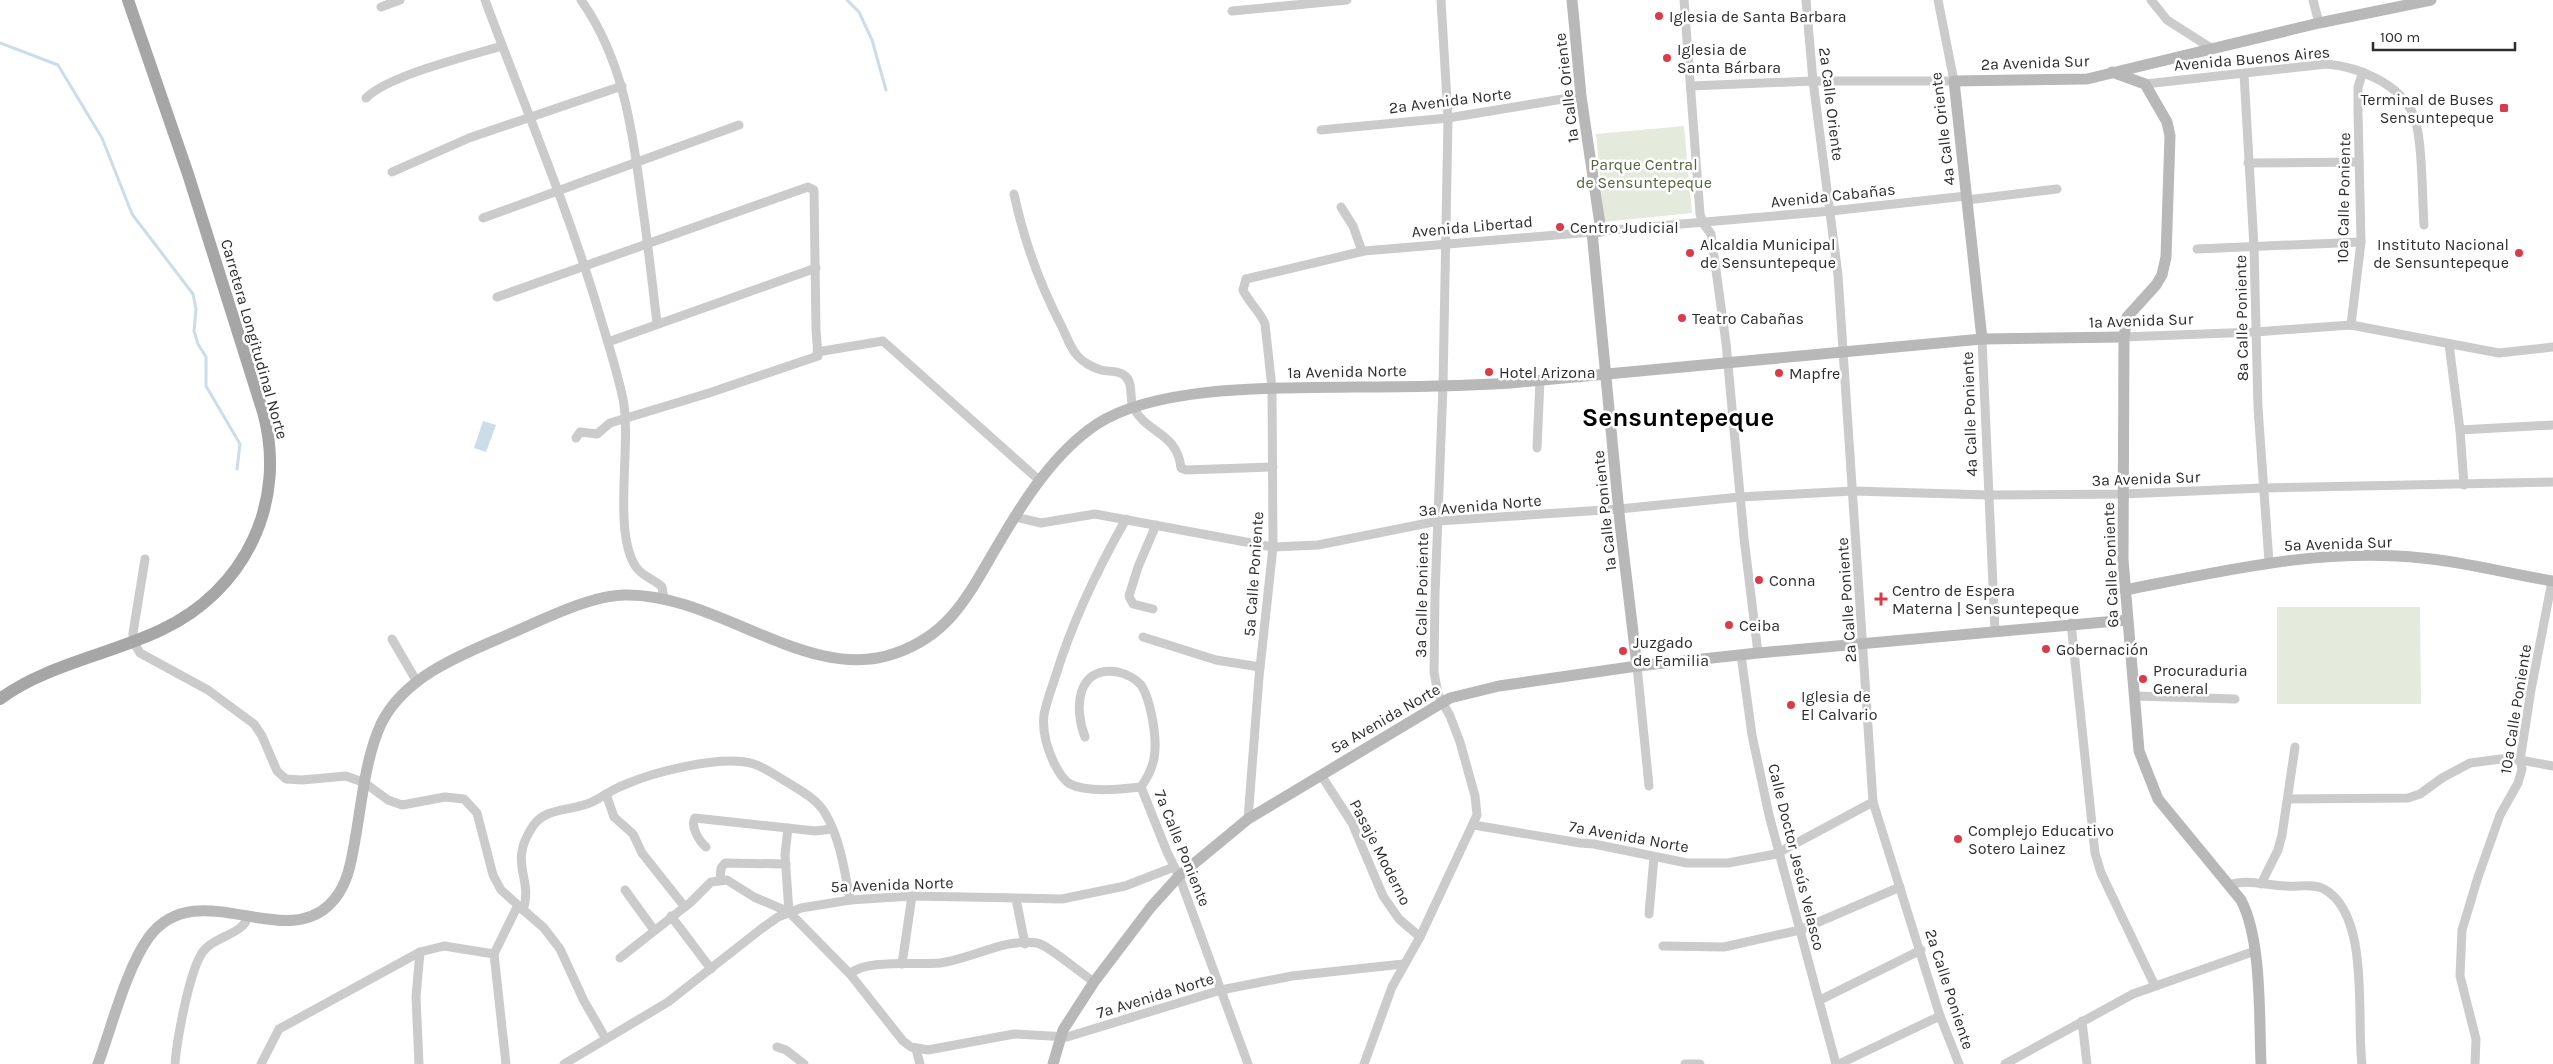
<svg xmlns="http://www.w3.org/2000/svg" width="2553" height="1064" font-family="Karla,sans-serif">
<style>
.green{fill:#e4ebdd}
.water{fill:#cadde9}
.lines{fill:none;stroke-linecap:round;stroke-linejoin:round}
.stream{stroke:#cadde9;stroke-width:3}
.street{stroke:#cbcbcb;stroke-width:9}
.secondary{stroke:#b8b8b8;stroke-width:11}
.primary{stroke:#a6a6a6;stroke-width:12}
.poi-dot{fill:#da3b48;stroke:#fff;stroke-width:2}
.labels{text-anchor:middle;stroke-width:5;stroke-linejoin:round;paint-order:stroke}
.poi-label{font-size:16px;fill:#2e2e2e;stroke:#fff;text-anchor:start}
.street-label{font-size:16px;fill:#2e2e2e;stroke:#fff}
.park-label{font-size:16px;fill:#52673e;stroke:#fff}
.town-label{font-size:26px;font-weight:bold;fill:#000;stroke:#fff}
</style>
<rect width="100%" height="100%" fill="#fff"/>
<g class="green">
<path d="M1684,126L1692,213L1604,222L1596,134Z"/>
<path d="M2277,607H2420L2421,704H2277Z"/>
</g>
<path class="water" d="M483,421L496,425L486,452L474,448Z"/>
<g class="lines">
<g class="stream">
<path d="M847,0L859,12L872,40L886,90"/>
<path d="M0,43L58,65L102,138L132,214L193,294L196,309L194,331L198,344L206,357V386L240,444L237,469"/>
</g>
<g class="street">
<path d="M485,0C524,105 568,208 600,316C608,343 617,371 623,399C632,446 612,531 636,567C643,577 654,579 662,587L664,599"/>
<path d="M581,0C622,58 632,126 641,195C647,237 652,280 657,323"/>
<path d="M1684,0L1700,214L1703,223L1711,234L1726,343L1744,538L1758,653"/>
<path d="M1806,0L1813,81L1838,275L1873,802L1940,1016L1959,1064"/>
<path d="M2151,0L2167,20L2211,48"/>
<path d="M2313,0L2319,23"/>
<path d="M381,7L400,0"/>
<path d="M1232,11L1347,0"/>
<path d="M2244,74L2254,247L2258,408L2269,562"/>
<path d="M2145,84L2327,64C2358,67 2399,83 2413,114C2423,136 2422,199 2424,225"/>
<path d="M1691,86L1813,81H1954L1938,0"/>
<path d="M366,98C389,75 469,56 502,46"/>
<path d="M1321,130L1448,118L1581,96"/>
<path d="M2248,163L2359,162"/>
<path d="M392,172L469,138L622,86"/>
<path d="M1014,194C1024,241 1040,285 1062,327C1066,335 1070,347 1076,354C1081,361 1093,368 1101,370C1109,372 1117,370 1124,375C1134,382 1129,397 1133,407C1147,434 1177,432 1181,468L1186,470L1273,467"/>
<path d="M1967,200L2057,189"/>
<path d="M1341,207L1353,226L1362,251"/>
<path d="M483,218L739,125"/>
<path d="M1601,231L1831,211L1966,196"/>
<path d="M2197,249L2361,242"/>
<path d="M497,297L808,187L814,190L816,330L818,356L709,393L610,423L597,434L580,432L576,438"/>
<path d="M2351,325L2361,242L2358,112V87L2363,72"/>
<path d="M2124,337L2255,332L2351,325L2499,353L2553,347"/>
<path d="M1982,339L1995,631"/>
<path d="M608,342L816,268"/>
<path d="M2449,344L2460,430L2464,485"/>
<path d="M817,352L883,341L1040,481"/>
<path d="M2460,430L2553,425"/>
<path d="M1537,448L1540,380"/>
<path d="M1015,517L1041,523L1095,514L1273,547L1318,545L1438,521L1619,509L1740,497L1853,491L1989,495L2124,494L2263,488L2553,482"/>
<path d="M1126,519C1097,570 1072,622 1055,678C1051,690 1046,703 1044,715C1042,731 1047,748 1054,763C1057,769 1063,780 1070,784C1087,793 1123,789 1141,787L1167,852L1179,876L1248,1064"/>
<path d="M145,559L133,633V641L140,653L208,690L254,724L262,736L277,771L286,779L302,780L346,776L365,783L388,800L402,805L445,797L464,799L477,813L493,875L501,890L518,905L494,954L444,946L420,952L279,1029L261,1064"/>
<path d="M1153,609L1133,604L1129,596L1138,567L1156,525"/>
<path d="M2071,623L2095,853L2101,873L2155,986"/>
<path d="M1143,637L1216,660L1260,667"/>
<path d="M392,639L417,682"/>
<path d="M1741,655L1752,735L1769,815L1836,1064"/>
<path d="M1637,666L1649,786"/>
<path d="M2134,696L2235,699"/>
<path d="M1085,737C1074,709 1076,665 1118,672C1126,674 1135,678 1141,685C1149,697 1152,715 1154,729C1157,752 1155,767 1141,787"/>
<path d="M1321,775L1352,823L1383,896L1399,919L1420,937"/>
<path d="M606,794L614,817L633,834L642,853L684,906"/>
<path d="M2288,799L2408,798L2420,794L2442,778L2470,763L2509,758L2553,766"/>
<path d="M1248,819L1259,677L1273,547L1272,388L1265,324C1260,311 1249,303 1243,290L1246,279L1364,251L1592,232"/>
<path d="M1474,825L1580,843L1594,844L1687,863H1728L1776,854L1873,802"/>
<path d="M788,828L785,855L789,912"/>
<path d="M706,847C699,841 690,826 695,818L815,831L832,829"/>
<path d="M720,880L721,868L725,863L786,864"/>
<path d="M2261,884L2278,850L2282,835L2295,747"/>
<path d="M2229,885C2247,878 2267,886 2286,886C2298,887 2313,883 2324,889C2371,915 2356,1020 2362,1064"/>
<path d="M625,890L654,930"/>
<path d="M1016,899L1025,944"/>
<path d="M520,907L544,928L560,949L584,1001L606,1039"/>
<path d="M523,910C534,878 507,864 533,826C546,806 574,812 594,801C604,796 613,789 624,785C654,772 722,754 754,764C766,768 776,776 787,782C801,791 816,798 825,813C840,838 845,872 850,900"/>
<path d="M1649,914L1654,857"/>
<path d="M671,916L711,969"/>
<path d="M1663,946L1724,947L1800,930L1900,887"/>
<path d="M494,954L506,1064"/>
<path d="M620,958L691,902L711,882L727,880L754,897L789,912L850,974L903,1041L911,1047L928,1050L1014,1034L1067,1037L1221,990L1292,976L1403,964"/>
<path d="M902,964L912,896"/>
<path d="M850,974C866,959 917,965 940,963C972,959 1004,938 1037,943C1048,945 1082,974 1094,982"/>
<path d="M1820,1000L1921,950"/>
<path d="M2082,1021L2087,1064"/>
<path d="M777,1047L786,1050L804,1064"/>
<path d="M916,1049L920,1064"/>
<path d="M175,1064C177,1039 189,973 202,953C213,936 244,935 248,916"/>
<path d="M419,1064L416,997L420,952"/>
<path d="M564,1064L668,1002L761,929L778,917L801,908L850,900L912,896L1062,899L1125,886L1174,867"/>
<path d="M1364,1064L1392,987L1420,937L1477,815L1475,796L1460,742L1450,716L1438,694L1434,672L1435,594L1443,386L1448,118L1441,0"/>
<path d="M1685,1064H1700"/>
<path d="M1839,1064L1940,1016"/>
<path d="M2005,1064L2133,994L2255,951"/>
<path d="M2475,1064L2476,1039L2460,976L2462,930L2478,877L2500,815L2518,783L2522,769L2520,760L2531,690L2552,581"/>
</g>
<g class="secondary">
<path d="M1572,0L1581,96L1601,231L1592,232L1620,523L1637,666"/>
<path d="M2112,72L2145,84L2167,122L2170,136L2166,257L2162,275L2156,285L2127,317L2124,337L2123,560L2139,751L2158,799L2241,900C2262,940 2259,1017 2261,1064"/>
<path d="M1982,339L1954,81L2087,79L2319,23L2431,0"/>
<path d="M2125,590C2223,571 2322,547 2422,558C2466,562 2509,574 2553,581"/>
<path d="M98,1064C112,1026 126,969 149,937C196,874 280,950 328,906C347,889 351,864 355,840C362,802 365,759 381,724C404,677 460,655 505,636C538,622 590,595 625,595C717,593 809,685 896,653C953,633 970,591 999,543C1024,500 1055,452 1097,424C1159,384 1283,388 1356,387C1408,387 1460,386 1511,383L1982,339L2124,337"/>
<path d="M1053,1064L1063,1030L1094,982L1151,907L1179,876L1248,819L1450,698L1499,686L1637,666L1758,653L2127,620"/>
</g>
<path class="primary" d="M0,699C43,666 111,654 161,630C245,591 288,502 263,412L188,174L128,0"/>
</g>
<g class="poi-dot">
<circle cx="1659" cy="16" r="5"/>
<circle cx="1667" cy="58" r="5"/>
<rect x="2499" y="103" width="10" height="10" rx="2.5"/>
<circle cx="1560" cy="227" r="5"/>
<circle cx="1690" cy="253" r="5"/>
<circle cx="2519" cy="253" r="5"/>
<circle cx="1682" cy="318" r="5"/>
<circle cx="1489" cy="372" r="5"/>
<circle cx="1779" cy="373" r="5"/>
<circle cx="1759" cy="580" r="5"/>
<path d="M1878.5 591.5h5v5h5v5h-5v5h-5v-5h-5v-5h5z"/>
<circle cx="1729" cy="625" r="5"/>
<circle cx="2046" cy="649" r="5"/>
<circle cx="1623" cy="651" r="5"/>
<circle cx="2143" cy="679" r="5"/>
<circle cx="1791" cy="705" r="5"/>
<circle cx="1958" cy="839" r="5"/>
</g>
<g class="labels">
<g class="poi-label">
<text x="1669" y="22">Iglesia de Santa Barbara</text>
<text x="1677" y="55">Iglesia de<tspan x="1677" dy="18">Santa Bárbara</tspan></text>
<text x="2494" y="105" text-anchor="end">Terminal de Buses<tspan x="2494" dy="18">Sensuntepeque</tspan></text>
<text x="1570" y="233">Centro Judicial</text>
<text x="1700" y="250">Alcaldia Municipal<tspan x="1700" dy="18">de Sensuntepeque</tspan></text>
<text x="2509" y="250" text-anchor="end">Instituto Nacional<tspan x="2509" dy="18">de Sensuntepeque</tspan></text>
<text x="1692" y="324">Teatro Cabañas</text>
<text x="1499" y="378">Hotel Arizona</text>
<text x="1789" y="379">Mapfre</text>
<text x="1769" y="586">Conna</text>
<text x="1892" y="596">Centro de Espera<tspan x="1892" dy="18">Materna | Sensuntepeque</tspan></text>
<text x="1739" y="631">Ceiba</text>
<text x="1633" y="648">Juzgado<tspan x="1633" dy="18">de Familia</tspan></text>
<text x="2056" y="655">Gobernación</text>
<text x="2153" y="676">Procuraduria<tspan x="2153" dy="18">General</tspan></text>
<text x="1801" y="702">Iglesia de<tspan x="1801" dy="18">El Calvario</tspan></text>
<text x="1968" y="836">Complejo Educativo<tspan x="1968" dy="18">Sotero Lainez</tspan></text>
</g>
<g class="street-label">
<text transform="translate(2252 58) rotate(-5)" y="6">Avenida Buenos Aires</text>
<text transform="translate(2035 62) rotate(-2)" y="6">2a Avenida Sur</text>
<text transform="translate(1566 88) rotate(-97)" y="6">1a Calle Oriente</text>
<text transform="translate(1450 100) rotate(-7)" y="6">2a Avenida Norte</text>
<text transform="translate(1832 104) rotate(83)" y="6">2a Calle Oriente</text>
<text transform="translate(1942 129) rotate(-97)" y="6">4a Calle Oriente</text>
<text transform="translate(1833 195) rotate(-6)" y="6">Avenida Cabañas</text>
<text transform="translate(2343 198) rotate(-89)" y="6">10a Calle Poniente</text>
<text transform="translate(1472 226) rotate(-5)" y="6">Avenida Libertad</text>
<text transform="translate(2241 318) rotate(-91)" y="6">8a Calle Poniente</text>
<text transform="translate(2141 320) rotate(-2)" y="6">1a Avenida Sur</text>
<text transform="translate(255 339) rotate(74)" y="6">Carretera Longitudinal Norte</text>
<text transform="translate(1347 371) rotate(-1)" y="6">1a Avenida Norte</text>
<text transform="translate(1969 414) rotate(-92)" y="6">4a Calle Poniente</text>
<text transform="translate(2146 478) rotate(-2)" y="6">3a Avenida Sur</text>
<text transform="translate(1480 505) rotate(-5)" y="6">3a Avenida Norte</text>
<text transform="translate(1604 511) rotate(-96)" y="6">1a Calle Poniente</text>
<text transform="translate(2338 543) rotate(-2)" y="6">5a Avenida Sur</text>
<text transform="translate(2110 565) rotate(-92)" y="6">6a Calle Poniente</text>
<text transform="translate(1253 574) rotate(-86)" y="6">5a Calle Poniente</text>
<text transform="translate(1421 595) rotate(-89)" y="6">3a Calle Poniente</text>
<text transform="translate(1846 600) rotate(-94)" y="6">2a Calle Poniente</text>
<text transform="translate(2515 709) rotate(-81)" y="6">10a Calle Poniente</text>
<text transform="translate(1385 718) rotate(-30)" y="6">5a Avenida Norte</text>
<text transform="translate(1629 836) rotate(10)" y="6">7a Avenida Norte</text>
<text transform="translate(1183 848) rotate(68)" y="6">7a Calle Poniente</text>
<text transform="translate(1381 852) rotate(63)" y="6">Pasaje Moderno</text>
<text transform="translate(1797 857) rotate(76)" y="6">Calle Doctor Jesús Velasco</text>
<text transform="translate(892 884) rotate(-2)" y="6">5a Avenida Norte</text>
<text transform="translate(1950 989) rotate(72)" y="6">2a Calle Poniente</text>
<text transform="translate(1155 995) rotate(-17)" y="6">7a Avenida Norte</text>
</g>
<g class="park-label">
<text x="1644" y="170">Parque Central<tspan x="1644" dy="18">de Sensuntepeque</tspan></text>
</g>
<g class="town-label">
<text x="1678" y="426">Sensuntepeque</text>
</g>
</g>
<path d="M2373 42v8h142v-8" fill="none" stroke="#2e2e2e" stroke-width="2.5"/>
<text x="2380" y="42" font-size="15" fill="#2e2e2e" stroke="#ffffff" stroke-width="4" paint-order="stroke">100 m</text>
</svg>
